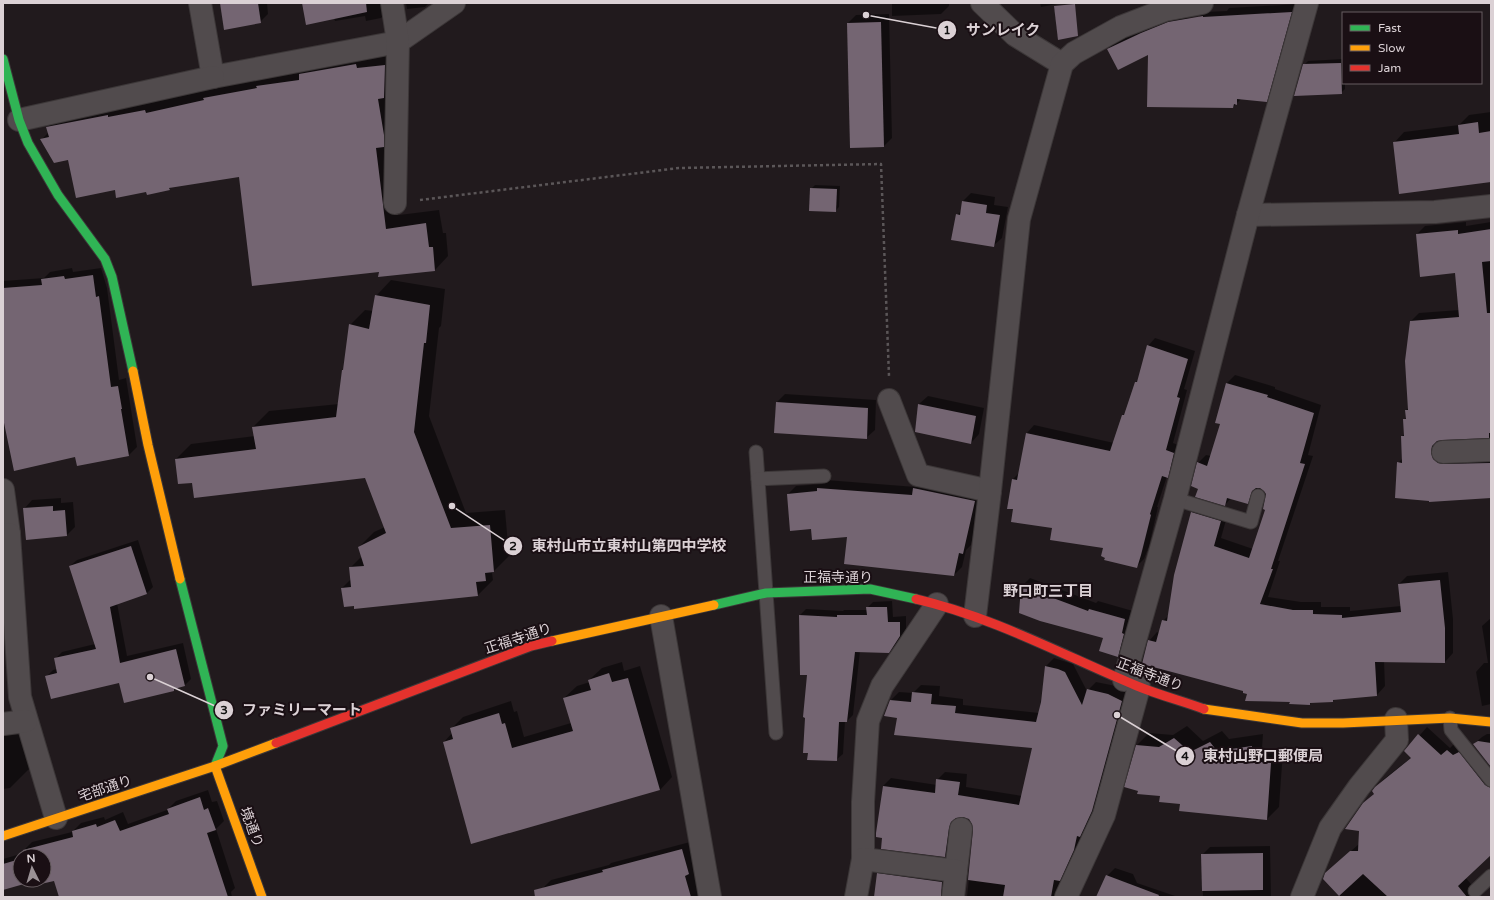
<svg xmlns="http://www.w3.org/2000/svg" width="1494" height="900" font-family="'Varela Round','Noto Sans JP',sans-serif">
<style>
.shadow{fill:#0007;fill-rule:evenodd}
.building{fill:#746572}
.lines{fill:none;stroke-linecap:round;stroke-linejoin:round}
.lane-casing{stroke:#3c3738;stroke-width:15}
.street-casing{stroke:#3c3738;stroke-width:24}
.fast-casing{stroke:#3c3738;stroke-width:11}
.slow-casing{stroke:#3c3738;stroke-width:11}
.jam-casing{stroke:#3c3738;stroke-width:11}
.path{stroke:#5b5658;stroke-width:2.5;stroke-dasharray:3 3;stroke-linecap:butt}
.lane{stroke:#514b4d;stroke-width:13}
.street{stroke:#514b4d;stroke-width:22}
.fast{stroke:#30b455;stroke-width:9}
.slow{stroke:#ff9f0a;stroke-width:9}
.jam{stroke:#e5322d;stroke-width:9}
.labels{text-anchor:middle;stroke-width:4;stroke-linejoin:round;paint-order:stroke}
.street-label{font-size:14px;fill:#dbd1d5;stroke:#1a0f14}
.neighbourhood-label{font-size:15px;font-weight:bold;fill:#dbd1d5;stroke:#1a0f14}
.leader{fill:none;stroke:#dbd1d5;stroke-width:1.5}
.callout-dot{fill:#dbd1d5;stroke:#1a0f14;stroke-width:1.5}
.mark-label{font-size:12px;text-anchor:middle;font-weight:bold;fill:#111}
.callout-label{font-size:15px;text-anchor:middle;font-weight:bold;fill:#dbd1d5;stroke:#1a0f14;stroke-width:4;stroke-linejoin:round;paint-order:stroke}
</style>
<rect width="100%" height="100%" fill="#211a1d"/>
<g class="shadow">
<path d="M221,3H269H267L268,14L260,22Z"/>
<path d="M303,3H388L389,9L381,18L366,21L365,16L335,21L334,18Z"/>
<path d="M406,3H429L425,7L407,9Z"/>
<path d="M892,3H949V6L941,14L892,16Z"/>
<path d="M1040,3H1063L1041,7Z"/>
<path d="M1299,4L1274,92L1266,101L1241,99L1233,107L1149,54L1108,49L1116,41L1170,17L1198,18L1204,12L1227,11L1229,8Z"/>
<path d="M889,14L892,138L884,146L848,23L856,15Z"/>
<path d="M398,52L390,139L399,215L439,210L443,233H446L448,256L435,270L380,271L240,175L172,186L169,189L147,191L116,189L68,159L42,139L49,132L47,127L61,114L159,97V100L216,87Z"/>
<path d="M1343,59V83H1345V89L1341,93L1304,65L1308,61Z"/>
<path d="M1491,112V181L1394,143L1404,132L1459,125L1469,115Z"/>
<path d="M815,185L840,186L839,207L835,211L811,189Z"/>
<path d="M971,193L995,197L994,205L1008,207L1002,238L993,246L957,215L962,210L963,201Z"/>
<path d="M1466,222V226L1491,222V437L1442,439H1439V444L1491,455V497L1430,501L1398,463L1403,458L1402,436L1405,434L1404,420L1407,417L1406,410L1409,408L1411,321L1419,313L1459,310L1456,272L1417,234L1425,226Z"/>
<path d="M72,268L73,272L101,268L107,288L119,380L126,378L137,447L129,455L76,456L3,413V281L44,278L50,272Z"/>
<path d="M391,280L445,289L441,326L439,328L429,416L466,513L505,510L509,556L492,573L493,580L478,595L354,605L342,588L351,579L350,568L362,556L359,547L374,532L385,527L366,477L193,482L176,459L191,444L255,436L253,427L269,411L339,404L350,325L365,310L373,311L376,296Z"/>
<path d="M1155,338L1195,351L1184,389L1187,390L1173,443L1181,446L1175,469L1167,476L1157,507H1158L1149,546L1144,559L1136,567L1105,547L1053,528L1014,509L1013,479L1019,473L1027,433L1034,425L1114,443L1123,415L1126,412L1136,382L1138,380L1148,346Z"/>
<path d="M1235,375L1275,387V389L1321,405L1308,455L1313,456L1278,561H1280L1268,597L1301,602H1321V607H1350V611L1401,606L1399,584L1407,576L1448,572L1453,619V653L1445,662L1384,661L1385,686L1377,695L1335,699L1333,701L1312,702L1310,704L1248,693L1245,690L1149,641L1157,632L1160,633L1163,621L1169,615L1192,513L1200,505L1228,513L1221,538L1253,549L1267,509V494L1265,490L1261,487H1258L1255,495L1247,503L1231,498L1225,505L1199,488L1198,463L1206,455L1211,456L1221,424L1216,422L1227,383Z"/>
<path d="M785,394L876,400L875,430L866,438L777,402Z"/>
<path d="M928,396L984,408L979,434L971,443L916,431L919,404Z"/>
<path d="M826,480L916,487L923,480L982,493L971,545L966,550L962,567L954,575L848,536L812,528L788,494L796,486L822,484Z"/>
<path d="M61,498V503L73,502L75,527L67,535L24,509L32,500Z"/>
<path d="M138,540L153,587L146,594L117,603L127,656L183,643L191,679L184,686L176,687L174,690L119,682L47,676L53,670L57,669L55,659L62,652L95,644L70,566L77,560Z"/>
<path d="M1030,578L1096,603L1098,601L1133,611L1126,647L1117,656L1105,637L1022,586Z"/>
<path d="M892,601L893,617L906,616V629L895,645L889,652L860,651L853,715L847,721H845L843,754L836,760L809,674L800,615L806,609L843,611L844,610H867V608L873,602Z"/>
<path d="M1491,618V704L1482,706L1476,672L1484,663H1488L1482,626Z"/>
<path d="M1054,658L1073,664L1087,691L1096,682L1116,686L1130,693L1100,802L1088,828L1084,832L1065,897H967L974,830L973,823L969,818L963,816L957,817L953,848L945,856L883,786L891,778L937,785V780L945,772L967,774L966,787L1022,796L1034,747L898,718L891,700L899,692L913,693L921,685L940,686L939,696L963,699V705L1039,713L1046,666Z"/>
<path d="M622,662L624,671L640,666L672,777L660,790L444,742L452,733L451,729L463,717L511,701L514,712L517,711L524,737L571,723L564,698L577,686L590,682L589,680L602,668Z"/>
<path d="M21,722L30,768L10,788L3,789V724Z"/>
<path d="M1187,726L1203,741L1222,731L1229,739L1263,734L1262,749L1283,751L1279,807L1267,819L1181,803L1161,795L1126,787L1137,745L1149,733L1173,735Z"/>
<path d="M1427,727L1450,748L1456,742L1491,775V854L1465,877L1476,890L1469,897H1341L1324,878L1335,865L1359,844L1364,804L1375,793L1376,788L1384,779L1412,757L1406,751Z"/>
<path d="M1487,734H1491V767L1474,744L1482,737Z"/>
<path d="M208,790L212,802L217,801L224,821L216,829L235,888L231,892L232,897H60L55,880L33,885L32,880L3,889V859L24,853V850L32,842L72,832L81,823L104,817L105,820L123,812L128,824L167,810L176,801ZM20,856H44V880H20Z"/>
<path d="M690,842L697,865L693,869L701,897H545L543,888L551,880L609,865L611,863Z"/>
<path d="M1270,846L1271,897H1203L1202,855L1210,847Z"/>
<path d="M886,866L950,874L952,897H875L878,874Z"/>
<path d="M1115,868L1133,874L1137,883L1178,897H1097L1107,876Z"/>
</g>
<g class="building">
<path d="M220,3H258L261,23L224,30Z"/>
<path d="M302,3H366L367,12L306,25Z"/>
<path d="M1075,4L1078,36L1058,40L1054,6Z"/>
<path d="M1292,12L1267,102L1237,99V105L1234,104L1233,108L1147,107L1148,55L1118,70L1107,49L1141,33L1168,22L1203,16V17Z"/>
<path d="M881,22L884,147L850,148L847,23Z"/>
<path d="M1341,63L1342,94L1294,96L1303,64Z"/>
<path d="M356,64L357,68L385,65L384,98L378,99L384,135V147L376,148L386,229L426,223L429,247H433L435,271L378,277L379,272L252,286L239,177L169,188L170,190L147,195L146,192L116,198L115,190L76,198L68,160L54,163L40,139L49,137L46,127L108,115V117L145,110L146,113L204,100L203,98L257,88L256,86L299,80V74Z"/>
<path d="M1478,122L1479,133L1491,131V182L1399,194L1393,142L1459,134L1458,125Z"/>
<path d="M810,188L837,189L836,212L809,211Z"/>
<path d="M962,201L987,205L986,213L1000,215L994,247L951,240L956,214L960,215Z"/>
<path d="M1491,229V261L1482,262L1487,313H1491V433H1489V438L1442,440L1437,441L1432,446L1431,452L1433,459L1438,463L1443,464L1490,463L1491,498L1429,502V501L1395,498L1397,462L1402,463L1401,436H1404L1403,419H1406L1405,410H1408L1405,361L1410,321L1459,317L1455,273L1420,277L1416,234L1458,230V234Z"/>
<path d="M93,275L96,297L99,296L111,387L118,386L122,409H121L129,456L77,466L75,457L14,471L3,418V288L42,285L41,279L64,276L65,279Z"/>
<path d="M375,295L430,305L426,343H424L414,432L451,528L490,525L494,572L485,573L486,581L476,582L478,596L354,609V606L344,607L341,588L351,587L349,567L364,566L358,547L386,533L365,478L194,498L192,483L178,484L175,459L256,449L252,427L336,417L342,370H343L349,324L369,329Z"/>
<path d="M1147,345L1188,359L1177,397L1180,398L1166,450L1174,453L1168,478L1162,476L1150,514L1151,515L1141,555L1137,568L1104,560L1105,558L1101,556L1103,548L1050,540L1052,528L1011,522L1013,509H1007L1012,479L1017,480L1026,433L1110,451L1122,415H1124L1135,382H1137Z"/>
<path d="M1226,383L1268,395L1267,397L1314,413L1300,463L1305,464L1271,569H1273L1260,604L1293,610H1313V614L1342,615V618L1401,612L1398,584L1440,580L1445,628V663L1375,662L1377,696L1333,700V702L1310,703V705L1289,704L1290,702L1245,701L1247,694L1243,693V691L1142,664L1148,640L1156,642L1162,620L1167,621L1174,575L1191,512L1221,521L1214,546L1249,558L1265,510L1263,509L1266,494L1264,491L1260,488H1256L1252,491L1248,504L1227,498L1225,506L1195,497L1198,489L1191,486L1197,462L1207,466L1220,424L1215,423Z"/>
<path d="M776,402L868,408L867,439L774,433Z"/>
<path d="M918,404L976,416L971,444L915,432Z"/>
<path d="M817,488L912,495L913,488L975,501L963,554L959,553L954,576L844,564L847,537L812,540L811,529L790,531L787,494L817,491Z"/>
<path d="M53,506V511L65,510L67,536L26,540L23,508Z"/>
<path d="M131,546L147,594L110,607L120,663L176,649L185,686L174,689V691L124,703L119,683L51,699L45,676L57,673L54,658L96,649L69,566Z"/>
<path d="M1021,586L1088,611L1089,609L1125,619L1122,633L1124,634L1118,657L1099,651L1103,638L1040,621L1019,613Z"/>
<path d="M866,607H887L888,622H900V636L889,653L855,652L847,722H839L837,761L807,760L808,753H803L805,718L803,717L807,675H800L799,615L837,617V615H867Z"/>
<path d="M1045,666L1058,669L1065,672L1082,705L1087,689L1108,694L1122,701L1092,811L1080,837L1077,836L1074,850L1060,881L1054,880L1051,897H1003L1005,885L968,880L973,830L972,824L969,819L963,817L956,818L951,822L949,828L945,857L881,849L882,838L876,837V833L883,786L935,793L936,779L960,782L958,795L1019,805L1032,748L894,735L897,718L884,716L890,700L911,702L912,692L932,694L931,704L956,706L955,713L1036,722L1041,702Z"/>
<path d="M609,673L612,682L628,678L660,790L471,844L443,742L453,739L450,728L499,713L502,724L505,723L512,748L573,731L563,698L591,690L588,680Z"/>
<path d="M1418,734L1441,755L1447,750L1453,755L1459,752L1485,785L1491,788V855L1458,886L1467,897H1388L1363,874L1339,896L1323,879L1325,873L1350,851H1358L1359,831L1345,829L1363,803L1374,794L1372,791L1375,787L1411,758L1404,751Z"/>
<path d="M1174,738L1190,752L1210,742L1217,751L1252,746L1250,761L1271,763L1267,820L1179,811L1180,804L1159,802L1160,796L1137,794L1138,791L1124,787L1136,745L1159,747Z"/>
<path d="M1478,741L1491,743V767L1473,744Z"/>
<path d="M200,797L204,810L208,808L216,830L207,833L228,897H59L54,881L32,886L31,882L3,890V864L20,859V880H44V856H24L23,850L73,837L72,831L96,824L97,827L115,820L120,831L169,814L167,809Z"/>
<path d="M682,849L689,874L685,876L691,897H535L534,890L603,872L602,870Z"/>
<path d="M1263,853V890L1202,891L1201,854Z"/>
<path d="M877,873L942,882L941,897H874Z"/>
<path d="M1106,875L1159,895L1158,897H1096Z"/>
</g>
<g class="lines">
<g class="lane-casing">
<g id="lane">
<path d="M756,452L776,733"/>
<path d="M758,479L824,476"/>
<path d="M1175,499L1251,522L1258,496"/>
<path d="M1450,718L1451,730L1491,780"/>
<path d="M1475,891L1491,876"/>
</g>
</g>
<g class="street-casing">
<g id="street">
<path d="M200,3L213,77L398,42L454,3"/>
<path d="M392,3L398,42L395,203"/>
<path d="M982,3L1015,35L1062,64"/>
<path d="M19,120L213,77"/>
<path d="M1248,215L1435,212L1491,206"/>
<path d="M889,400L918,475L990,491"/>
<path d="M1443,452L1491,450"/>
<path d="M3,490L9,534"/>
<path d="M3,535L9,534L20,697L56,818"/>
<path d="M661,616L710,897"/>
<path d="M975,616L990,491L1019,219L1062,64L1074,53L1121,27L1165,10L1202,3"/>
<path d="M1124,680L1175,499L1248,215L1307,3"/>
<path d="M3,724L26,721"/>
<path d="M863,859V802L868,721L882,686L937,604"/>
<path d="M956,871L961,829"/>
<path d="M856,897L863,859L956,871L953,897"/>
<path d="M1066,897L1104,815L1139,687"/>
<path d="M1302,897L1330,828L1359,787L1397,740L1396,719"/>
</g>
</g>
<g class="fast-casing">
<g id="fast">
<path d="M3,59L19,120L28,143L58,195L105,259L112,277L133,371"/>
<path d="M180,579L223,746L215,766"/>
<path d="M714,605L766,593L870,589L916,599"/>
</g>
</g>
<g class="slow-casing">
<g id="slow">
<path d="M133,371L148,445L180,579"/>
<path d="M552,641L714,605"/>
<path d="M1204,709L1302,723H1343L1450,718L1491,722"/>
<path d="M215,766L262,897"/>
<path d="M3,836L215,766L276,743"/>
</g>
</g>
<g class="jam-casing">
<g id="jam">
<path d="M916,599C993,617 1065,656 1137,686C1159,695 1182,701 1204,709"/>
<path d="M276,743L531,646L552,641"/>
</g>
</g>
<path class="path" d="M420,200L679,168L881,164L889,376"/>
<use href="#lane" class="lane"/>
<use href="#street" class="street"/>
<use href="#fast" class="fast"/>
<use href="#slow" class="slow"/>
<use href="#jam" class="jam"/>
</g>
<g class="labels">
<g class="street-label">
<text x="838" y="582">正福寺通り</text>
<text transform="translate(518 638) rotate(-18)" y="5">正福寺通り</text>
<text transform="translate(1150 674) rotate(21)" y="5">正福寺通り</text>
<text transform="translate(105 788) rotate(-18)" y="5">宅部通り</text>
<text transform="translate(252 827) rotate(70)" y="5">境通り</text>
</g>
<g class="neighbourhood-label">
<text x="1048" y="596">野口町三丁目</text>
</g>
</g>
<path class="leader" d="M866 15L947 30M452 506L513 546M150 677L224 710M1117 715L1185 756"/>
<g class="callout-dot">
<circle cx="866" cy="15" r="4"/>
<circle cx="452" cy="506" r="4"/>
<circle cx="150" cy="677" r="4"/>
<circle cx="1117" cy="715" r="4"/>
<circle cx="947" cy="30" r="10"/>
<circle cx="513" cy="546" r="10"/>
<circle cx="224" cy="710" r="10"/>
<circle cx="1185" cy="756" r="10"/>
</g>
<g class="mark-label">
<text x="947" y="34">1</text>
<text x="513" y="550">2</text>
<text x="224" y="714">3</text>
<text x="1185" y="760">4</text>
</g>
<g class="callout-label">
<text x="1003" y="35">サンレイク</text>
<text x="629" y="551">東村山市立東村山第四中学校</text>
<text x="302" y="715">ファミリーマート</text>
<text x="1263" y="761">東村山野口郵便局</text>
</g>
<rect width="1494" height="900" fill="none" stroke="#dbd1d5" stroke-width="8"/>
<rect x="1342" y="12" width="140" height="72" fill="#1a0f14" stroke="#675d61"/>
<rect x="1350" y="25" width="20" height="6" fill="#30b455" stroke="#675d61"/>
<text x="1378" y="32" font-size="12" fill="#dbd1d5">Fast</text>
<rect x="1350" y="45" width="20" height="6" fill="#ff9f0a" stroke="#675d61"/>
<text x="1378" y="52" font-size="12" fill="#dbd1d5">Slow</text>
<rect x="1350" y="65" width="20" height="6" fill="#e5322d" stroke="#675d61"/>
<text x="1378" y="72" font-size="12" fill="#dbd1d5">Jam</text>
<g transform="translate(32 868) rotate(355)"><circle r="19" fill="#1a0f14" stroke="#675d61"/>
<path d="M0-3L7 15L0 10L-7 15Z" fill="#9a9195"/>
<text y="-6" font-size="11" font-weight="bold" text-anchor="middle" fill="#dbd1d5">N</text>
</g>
</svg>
